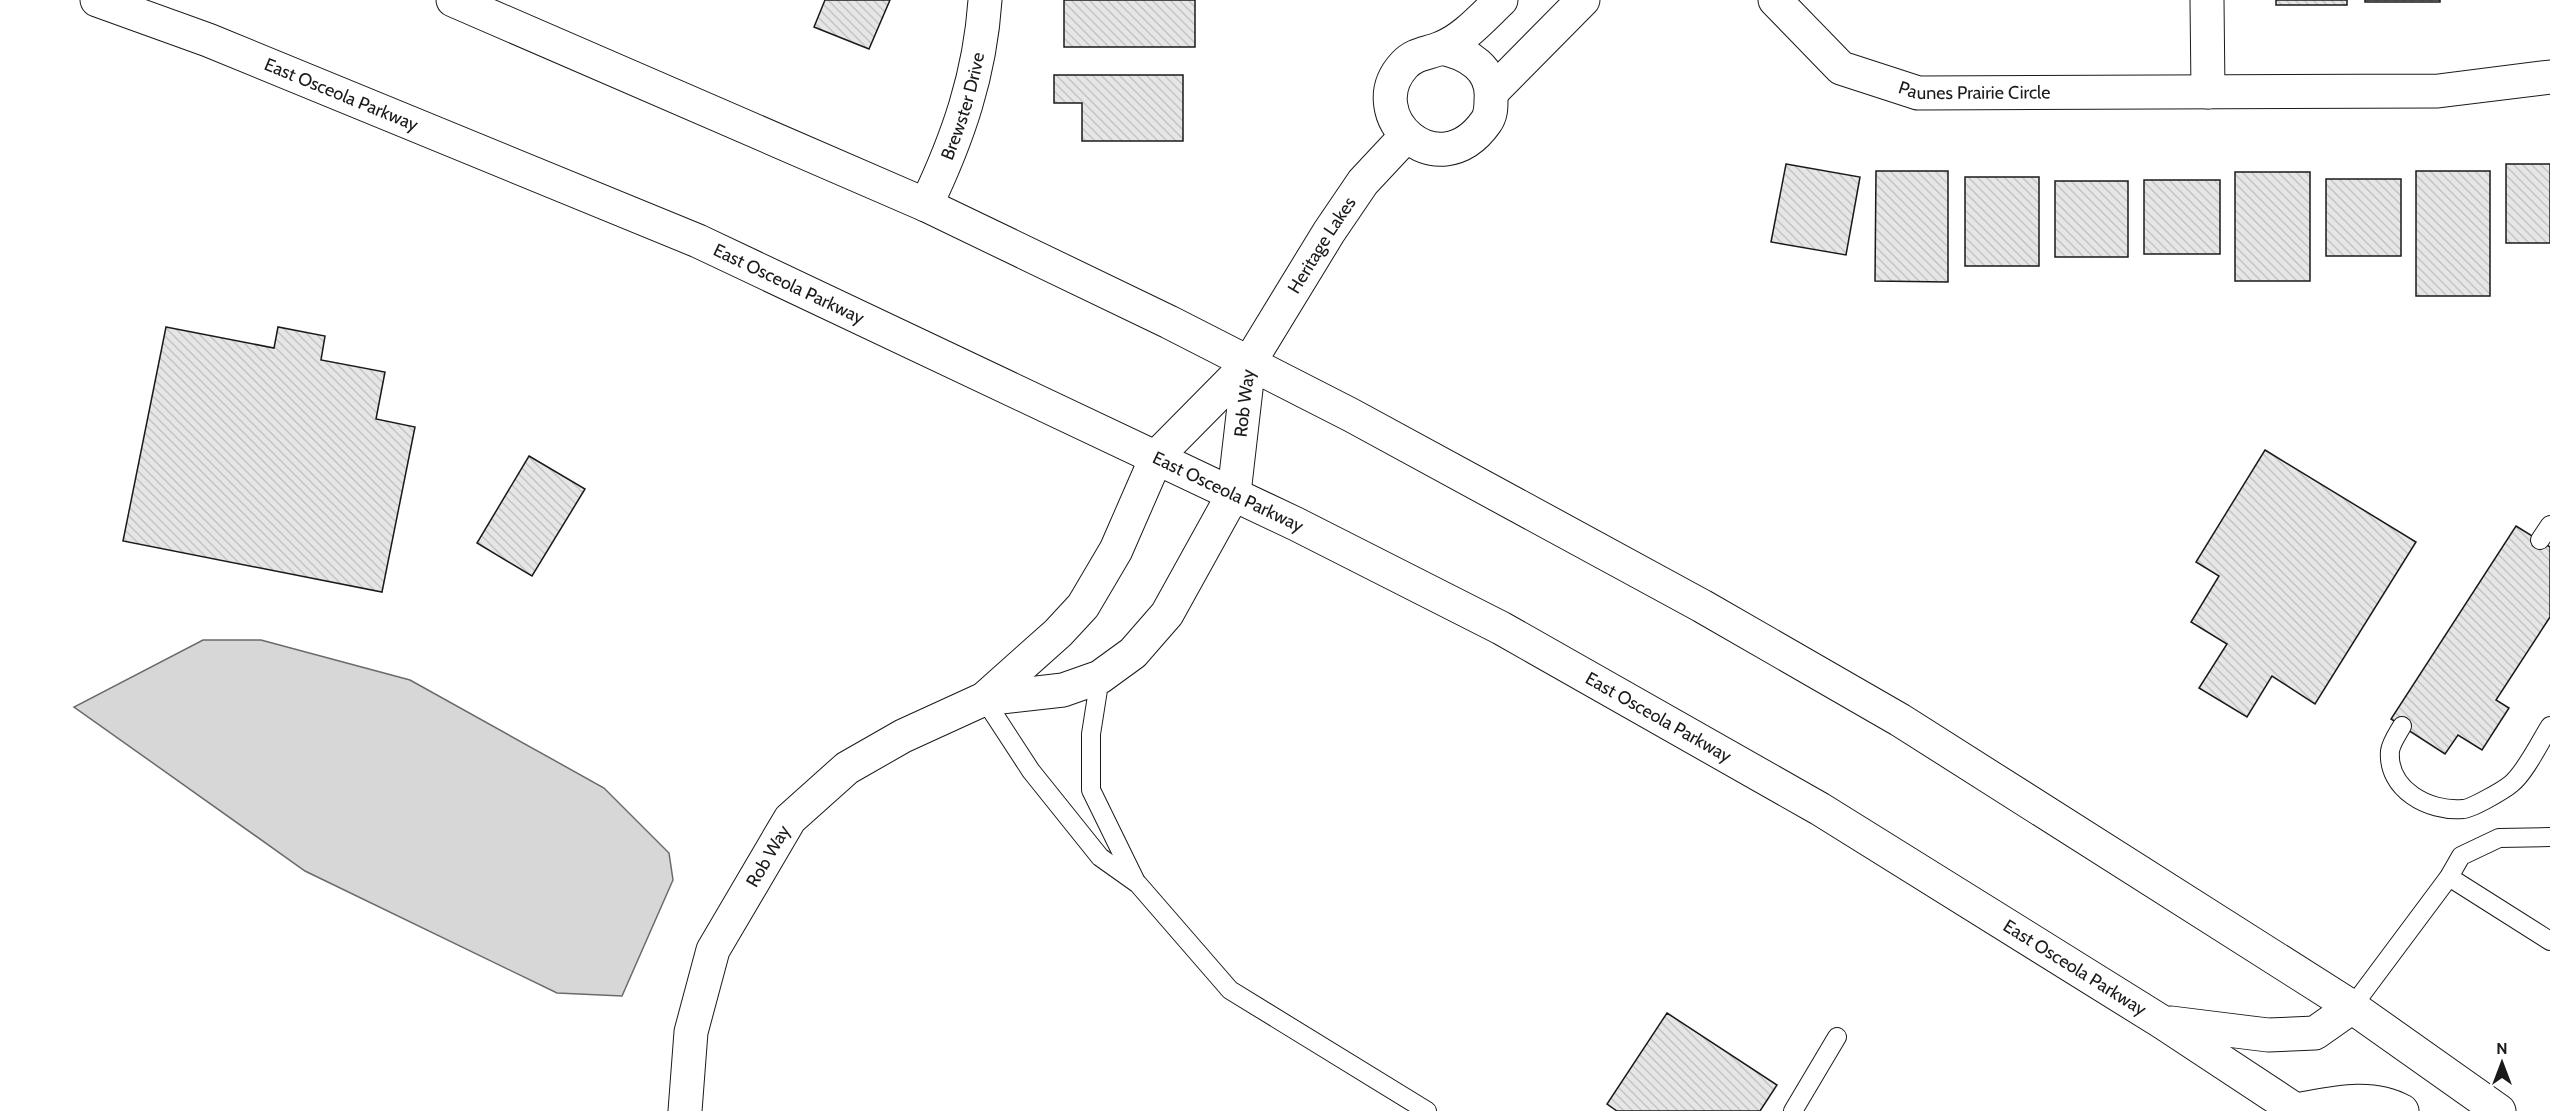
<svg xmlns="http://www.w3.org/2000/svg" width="2550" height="1111" font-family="Cabin,sans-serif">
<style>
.water{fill:#d7d7d7;stroke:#6a6a6a;stroke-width:1.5}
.building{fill:url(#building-back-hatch);stroke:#1a1a1a;stroke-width:1.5}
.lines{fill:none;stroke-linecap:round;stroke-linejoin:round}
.service-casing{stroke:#1a1a1a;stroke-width:20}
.minor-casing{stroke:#1a1a1a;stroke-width:35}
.primary-casing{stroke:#1a1a1a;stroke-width:35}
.service{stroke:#fff;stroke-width:18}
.minor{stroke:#fff;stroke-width:33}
.primary{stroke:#fff;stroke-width:33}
.labels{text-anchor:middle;stroke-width:4.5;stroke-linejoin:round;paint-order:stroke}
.street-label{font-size:18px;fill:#1a1a1a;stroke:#fff}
</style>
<defs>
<pattern id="building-back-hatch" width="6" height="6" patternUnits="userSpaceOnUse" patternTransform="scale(1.5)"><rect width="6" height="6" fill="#e6e6e6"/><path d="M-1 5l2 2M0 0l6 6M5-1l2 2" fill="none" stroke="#c5c5c5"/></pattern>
</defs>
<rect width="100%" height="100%" fill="#fff"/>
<path class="water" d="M203,640H261L410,680L604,788L669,853L673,880L622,996L557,993L305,871L74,707Z"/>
<g class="building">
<path d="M825,0H890L869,49L814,27Z"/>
<rect x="1064" y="0" width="131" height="47"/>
<rect x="2276" y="0" width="71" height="5"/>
<rect x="2365" y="0" width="75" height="2"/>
<path d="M1054,75H1183V141H1082V103H1054Z"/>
<path d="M1786,164L1860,177L1846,255L1771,242Z"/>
<rect x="2506" y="164" width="44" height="79"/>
<path d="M1876,171H1948V282L1875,281Z"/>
<rect x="2416" y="171" width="74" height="125"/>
<rect x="2235" y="172" width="75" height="109"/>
<rect x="1965" y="177" width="74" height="89"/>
<rect x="2326" y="179" width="75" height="77"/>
<rect x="2144" y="180" width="76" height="74"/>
<rect x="2055" y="181" width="73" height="76"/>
<path d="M166,327L274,348L278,327L325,336L321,360L385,372L376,419L415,427L382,592L123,541Z"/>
<path d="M2265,450L2416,542L2315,704L2272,676L2247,717L2199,688L2227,644L2191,622L2219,576L2196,562Z"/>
<path d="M529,456L585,489L532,576L477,543Z"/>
<path d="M2516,526L2550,547V617L2496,700L2509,708L2482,750L2458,735L2445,754L2391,719Z"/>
<path d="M1667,1013L1777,1085L1760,1111H1617L1607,1104Z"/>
</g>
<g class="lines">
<g class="service-casing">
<g id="service">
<path d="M2540,540L2550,525"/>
<path d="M1100,677L1091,734V790L1135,880"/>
<path d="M984,699L1031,771L1100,857L1138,884L1230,990L1427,1111"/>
<path d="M2402,726C2398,733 2391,743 2390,751C2387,789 2428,812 2463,809C2471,809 2504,790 2511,784C2525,773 2540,742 2550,726"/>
<path d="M2449,877L2550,941"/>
<path d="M2352,1007L2449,877L2461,856L2499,838L2550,837"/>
<path d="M1793,1111L1837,1037"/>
</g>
</g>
<g class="minor-casing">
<g id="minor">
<path id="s1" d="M1775,0L1841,68L1918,93L2438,91L2550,77"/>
<path d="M2207,0L2208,92"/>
<path d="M1441,48C1468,53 1494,69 1491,100C1491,108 1491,115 1486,122C1438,190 1358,115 1404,65C1415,53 1427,54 1441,48C1464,39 1483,17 1501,0"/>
<path d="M1492,92L1583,0"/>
<path id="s2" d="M926,205C958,138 980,75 985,0"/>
<path id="s3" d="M984,699L1063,690L1100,677L1133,653L1167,614L1234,493L1249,363"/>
<path id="s4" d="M685,1111L691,1032L713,950L790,819L847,768L903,736L984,699L1058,633L1083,606L1116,550L1157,456L1249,363L1329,232L1363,182L1406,136"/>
</g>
</g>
<g class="primary-casing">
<g id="primary">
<path id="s5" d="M97,0L208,40L698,241L1296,524L1501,628L1820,809L2162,1022L2297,1111"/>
<path d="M453,0L926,205L1169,322L1351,415L1702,606L1900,720L2352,1007L2499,1111"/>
<path d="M2171,1023L2268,1035L2315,1033L2352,1007"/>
<path d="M2296,1110C2331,1104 2370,1093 2402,1111"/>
</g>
</g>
<use href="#service" class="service"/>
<use href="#minor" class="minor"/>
<use href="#primary" class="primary"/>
</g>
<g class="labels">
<g class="street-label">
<text dy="6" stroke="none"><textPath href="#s1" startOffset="232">Paunes Prairie Circle</textPath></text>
<text dy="6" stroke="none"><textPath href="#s5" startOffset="262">East Osceola Parkway</textPath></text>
<text dy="6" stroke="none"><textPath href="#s2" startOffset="106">Brewster Drive</textPath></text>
<text dy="6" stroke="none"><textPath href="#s4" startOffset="1119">Heritage Lakes</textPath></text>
<text dy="6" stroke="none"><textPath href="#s5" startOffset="748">East Osceola Parkway</textPath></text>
<text dy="6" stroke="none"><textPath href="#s3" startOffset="440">Rob Way</textPath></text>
<text dy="6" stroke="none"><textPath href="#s5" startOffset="1234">East Osceola Parkway</textPath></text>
<text dy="6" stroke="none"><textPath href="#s5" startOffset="1720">East Osceola Parkway</textPath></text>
<text dy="6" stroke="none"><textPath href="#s4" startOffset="273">Rob Way</textPath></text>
<text dy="6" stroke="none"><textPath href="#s5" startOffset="2206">East Osceola Parkway</textPath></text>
</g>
</g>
<g transform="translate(2502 1063)" stroke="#ffffff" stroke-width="4.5" paint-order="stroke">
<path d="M0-4.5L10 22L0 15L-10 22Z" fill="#1a1a1a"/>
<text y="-9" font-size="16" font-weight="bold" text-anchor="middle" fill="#1a1a1a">N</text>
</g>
</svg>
